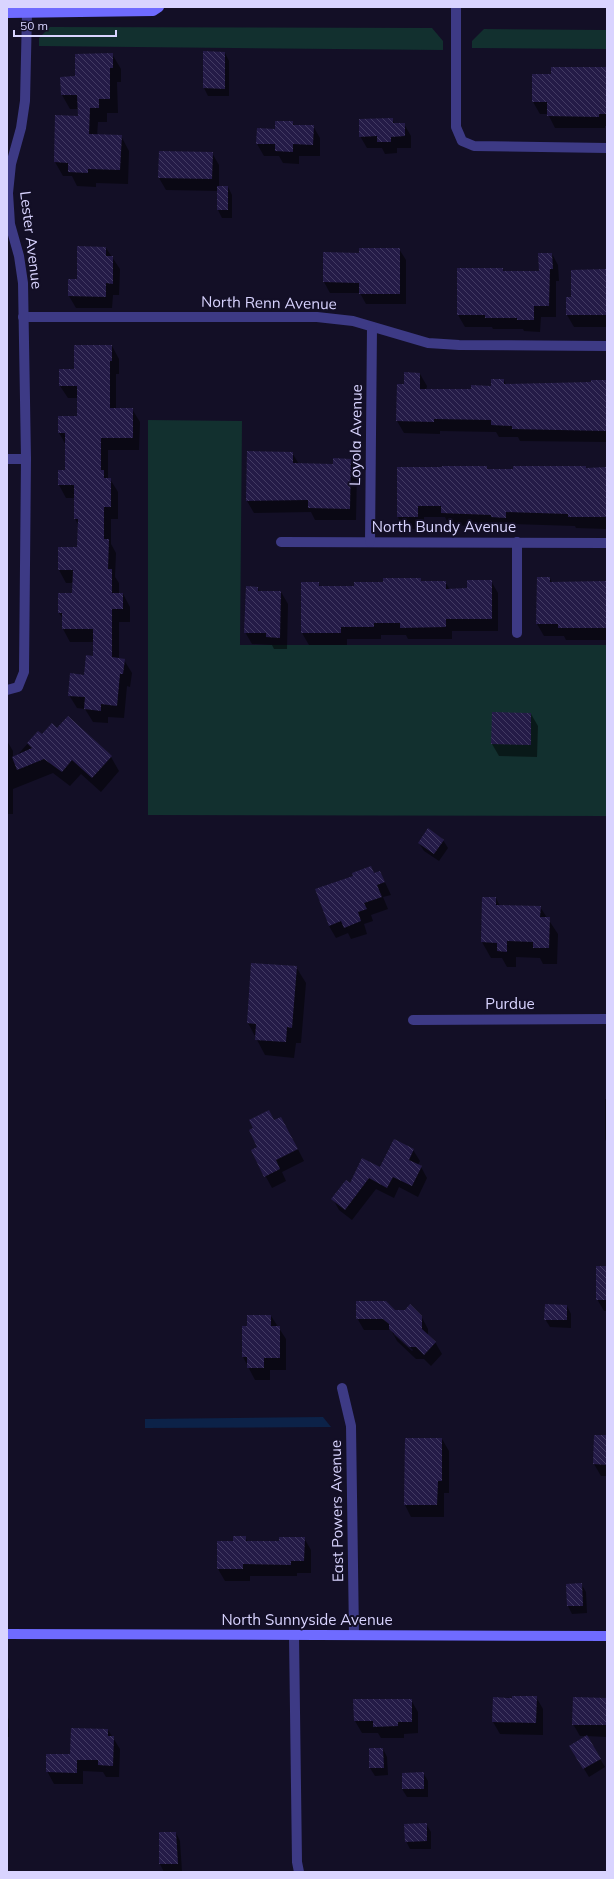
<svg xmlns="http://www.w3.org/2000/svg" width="614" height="1879" font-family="Mulish,sans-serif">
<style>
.green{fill:#12302f}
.water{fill:#0c2248}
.shadow{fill:#0007;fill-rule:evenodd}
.building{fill:url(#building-back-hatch)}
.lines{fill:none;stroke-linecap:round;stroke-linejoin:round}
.minor{stroke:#3d3a85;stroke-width:10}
.secondary{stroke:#6f6bff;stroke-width:10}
.labels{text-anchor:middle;stroke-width:4;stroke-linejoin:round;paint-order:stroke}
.street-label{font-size:15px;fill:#d9d4ff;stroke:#130f26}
</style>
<defs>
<pattern id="building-back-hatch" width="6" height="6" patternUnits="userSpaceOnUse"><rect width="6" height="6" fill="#241b47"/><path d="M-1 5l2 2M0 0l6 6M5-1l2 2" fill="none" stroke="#433b63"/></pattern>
</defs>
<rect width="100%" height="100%" fill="#130f26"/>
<g class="green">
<path d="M50,27L432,28L443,41V50L39,46V38Z"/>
<path d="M484,29L607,30V49L472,48V41Z"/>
<path d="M148,420L242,421L240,645H607V816L148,815Z"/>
</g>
<path class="water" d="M323,1417L331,1427L145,1428V1419Z"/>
<g class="shadow">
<path d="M204,52L225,53L229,61V96H208L204,88Z"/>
<path d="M112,54L121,69V82H117L118,113H107V122H98L97,136H121L129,151L128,184L96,183V187L77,186L72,176H63L55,162L79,117L78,109H70L62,95L61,78L76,77Z"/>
<path d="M607,69V126H605V128H555L548,114H540L533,102V75L552,74Z"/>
<path d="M392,119L395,124H404L411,136V148H397V153L385,154L382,148H367L360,136Z"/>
<path d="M292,122L295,126H313L320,138V156H299V164L283,163L279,156H264L257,144L276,130Z"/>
<path d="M212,153L219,165V187H228L232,195V218H222L218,210V191L166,190L159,178Z"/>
<path d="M106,248L120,269L119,295H113L112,308H76L69,296L78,280Z"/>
<path d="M399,249L406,260V304H366L360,293H330L324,282V253L360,254Z"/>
<path d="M552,254L558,265L559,281H556V317H541L540,332L524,331L523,329H493L492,327H465L458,315L503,269L504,272H540Z"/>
<path d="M607,270V327H574L567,315L572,298Z"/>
<path d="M112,346L119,359V374H116V409H132L140,422L139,450H108V479H110L118,492V519H111V544L116,553L115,577L119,583V594H123L130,607V622H119V659L124,660L132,673L130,687L127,686L124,718L108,717V723L93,722L85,709L77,708L69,695L85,676L94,657V642H70L63,629V619L59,613L73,594L74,583H66L59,570L78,548L79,526L75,519V498H66L59,485L66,471V445L59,433L78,417V398H68L60,386L75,370Z"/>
<path d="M420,374L427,386L426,390H472L492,387L504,380L506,385L592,383L607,381V442L520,441L518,437H499L496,432L440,431V434L404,433L397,421L405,385Z"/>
<path d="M292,453L299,464L334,465L350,460L357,472L356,520H315L311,512L254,513L247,501Z"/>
<path d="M486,467L488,470L586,467L587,469L607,468V529L576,528L575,526L512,524V529H499L498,527L449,525L445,517H424V529H404L398,517Z"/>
<path d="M550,578L552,583L607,582V640H566L564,636H544L537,624Z"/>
<path d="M420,579L422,582H445L450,590L468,589L491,581L498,593V631H452V639H408L406,635H381V639H347V645H309L302,633L318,583L321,587H355Z"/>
<path d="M258,588L260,592H281L288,604L287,649H274L272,645L252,644L245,632Z"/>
<path d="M531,714L538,726L537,757L499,756L492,744Z"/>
<path d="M57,729L111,757L119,771L101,792L81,774L70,786L53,773L13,789V814H7V741L13,751V760L38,732L42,735Z"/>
<path d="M443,840L448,848L439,861L424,851L419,843Z"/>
<path d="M380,872L391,895L383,897L388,909L371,915L373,921L364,924L367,934L351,939L348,933L336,938L329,926L374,874Z"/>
<path d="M483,898H496L500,906L540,907L558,934L557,964H543L540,958L516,957V967H507L502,958H491L482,942Z"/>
<path d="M296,967L306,983L301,1043H296L294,1058L265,1055L248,1023Z"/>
<path d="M605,1099H607V1143L605,1139Z"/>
<path d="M274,1121L288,1130L304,1161L282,1172L286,1181L272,1188L252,1151L258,1147Z"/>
<path d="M413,1150L420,1161L418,1165L421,1167L427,1178L418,1197L399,1187L394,1198L376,1189L352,1220L339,1210L333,1199L350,1185Z"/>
<path d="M607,1267V1311H604L597,1299Z"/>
<path d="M567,1306L571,1314V1328L550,1327L545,1319Z"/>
<path d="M394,1311L421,1316L428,1329V1336L435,1342L442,1354L431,1366L424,1359H416L397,1341L391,1330H364L357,1318ZM394,1332L413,1350L412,1351L394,1335Z"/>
<path d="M271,1316L286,1339V1370H270V1380H255L243,1357V1327H248Z"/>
<path d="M595,1436H607V1476H601L594,1464Z"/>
<path d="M442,1439L449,1451V1493H444V1517H411L405,1505V1454Z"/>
<path d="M245,1537L248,1542H280L304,1538L311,1550V1573H297V1576H250V1581H225L218,1569L234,1542Z"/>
<path d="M581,1584L586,1592L587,1613L572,1614L568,1606L567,1585Z"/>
<path d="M536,1697L543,1709V1735L500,1734L493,1722L494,1698Z"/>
<path d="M607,1699V1737L586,1736L605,1767L589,1777L570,1746L586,1736H580L573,1724Z"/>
<path d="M354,1700H411L418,1712V1733L404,1734V1738H381L378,1733H362L355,1721Z"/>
<path d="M7,1715L9,1720V1737H7Z"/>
<path d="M108,1730L120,1749L119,1777H106L103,1772L83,1771V1784H54L47,1771Z"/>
<path d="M383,1749L387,1757L388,1775L375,1776L370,1768Z"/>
<path d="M423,1773L428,1781V1797H407L402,1789Z"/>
<path d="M426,1824L431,1832V1849H410L406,1841Z"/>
<path d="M176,1833L180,1841L182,1872H164L160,1864Z"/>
</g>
<g class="building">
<path d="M203,51L225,52V89L203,88Z"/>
<path d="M113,53V68H110V99H99V108H90L89,134L122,135L120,170L88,169V173L68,172V163L54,162L55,115L78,116L77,95H61L60,77L75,76V54Z"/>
<path d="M551,67H607V114H599V117L547,116V102H532V74H551Z"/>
<path d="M393,118V123H405V136L391,137V142H377V136L359,137V119Z"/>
<path d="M275,121H293V125H314L313,145L293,144V152L275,151V144H256L257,128L275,129Z"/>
<path d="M159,151L213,152L212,179L158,178Z"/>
<rect x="217" y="186" width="11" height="24"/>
<path d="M77,246L106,247V256H113V284L106,283V297L68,296V279H77Z"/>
<path d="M359,248H400V294H359V283L323,282V252L359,253Z"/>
<path d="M538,253H552L553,269H550L549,306H534V320H517V318H485V315H457V268H503V271H539Z"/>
<path d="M607,269V315H566V297H571V270Z"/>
<path d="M74,345H112V361H110V408H133V438H101V470H104V478H111V507H104V539H109L108,569H112V593H123V609H112V657L125,659L123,674H120L117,706L101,704V711L84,709L85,697L68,696L70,673L84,675L86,655L93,656V629H62V613H58V593H72L73,570H58V547H77L78,519H74V485H58V470H65V433H58V416H77V386H59V369H74Z"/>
<path d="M404,372L420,373V389H471V385L491,386V379H504V384L591,382V380H607V431L512,429V426L491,425V420L434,419V422L396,421L397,384H404Z"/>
<path d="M247,451L293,452V463L333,464V458L351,459L350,509L308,508V500L246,501Z"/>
<path d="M442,466H487V469H513V466H586V468L607,467V517H568V514L506,512V518L491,517V515L441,513V506H418V517H397V467H442Z"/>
<path d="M537,577H550V582L607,581V628H558V624H536Z"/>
<path d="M383,578H421V581H446V589L467,588V580H492V619H446V627L400,628V623H374V627H341V633H301V582H319V586H354V582H383Z"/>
<path d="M246,586L258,587V591H281L280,638L266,637V633H244Z"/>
<path d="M492,712L531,713V745L491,744Z"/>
<path d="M68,716L112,756L92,778L72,760L62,772L44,759L17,770L12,757L32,748L27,743L38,731L42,734L52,723L57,728Z"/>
<path d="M428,828L444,840L434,854L418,843Z"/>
<path d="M371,866L374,873L380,871L385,882L377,885L382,897L364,903L367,909L358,912L361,921L344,928L341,921L329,926L315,889L353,876L352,873Z"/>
<path d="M482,897H496V905L541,906L540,917H550L549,948H533V942L507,941V952L497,951V943L481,942Z"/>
<path d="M251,963L297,966L292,1028L287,1027L286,1042L255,1040L256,1024L247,1023Z"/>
<path d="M269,1110L274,1120L281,1117L298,1149L276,1160L280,1169L264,1177L251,1150L257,1147L249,1130L253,1128L249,1120Z"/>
<path d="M394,1139L414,1149L409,1160L422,1166L412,1186L393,1177L387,1188L369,1178L345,1210L331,1199L346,1180L350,1183L362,1158L380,1167Z"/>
<rect x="596" y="1266" width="11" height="34"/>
<path d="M356,1301H386L395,1310H405L410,1304L422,1316V1329L436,1342L424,1355L416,1347H409L389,1329V1324L383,1319H356Z"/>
<path d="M545,1304L567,1305V1320H544Z"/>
<path d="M247,1315H271V1326H280V1358H264V1368H247V1357H242V1326H247Z"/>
<path d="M594,1435H607V1465L593,1464Z"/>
<path d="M405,1438H442V1481H438L437,1505H404Z"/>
<path d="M233,1536H246V1541H279V1537H305L304,1561H291V1565L243,1564V1569H217V1541H233Z"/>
<path d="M582,1583L583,1606H567L566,1584Z"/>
<path d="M512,1696H537L536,1723L492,1722L493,1697L512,1698Z"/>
<path d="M573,1697L607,1698V1725H572Z"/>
<path d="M353,1699H412V1722H398V1726L373,1727V1721H354Z"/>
<path d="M71,1728L108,1729V1736H114L113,1766L98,1765V1760H77V1773L46,1772V1754H70Z"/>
<path d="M587,1735L601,1759L583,1769L569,1746Z"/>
<path d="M369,1748H383L384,1768H369Z"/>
<path d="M424,1772V1789H402V1773Z"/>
<path d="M427,1823V1841L405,1842L404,1824Z"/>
<path d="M159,1832H176L178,1864H159Z"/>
</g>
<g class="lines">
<g class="minor">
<path d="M456,7V127L462,141L474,146L607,148"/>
<path d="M23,317H317L353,321L428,343L459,345L607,346"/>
<path d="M7,459H26"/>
<path d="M281,542L607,543"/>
<path d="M370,542L372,327"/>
<path d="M517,542V633"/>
<path d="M7,690L18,687L24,672L26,459L23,283L19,256L10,224L8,193L11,164L21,128L25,101L27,13"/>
<path d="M413,1020L607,1019"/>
<path d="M342,1388L351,1426L354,1635"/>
<path d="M294,1635L297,1862L299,1872"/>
</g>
<g class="secondary">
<path d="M7,13L153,11L159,7"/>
<path d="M7,1634L607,1636"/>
</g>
</g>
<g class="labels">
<g class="street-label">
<text transform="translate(31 240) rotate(83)" y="5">Lester Avenue</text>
<text transform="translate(269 303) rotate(1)" y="5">North Renn Avenue</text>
<text transform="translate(356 435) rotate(-89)" y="5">Loyola Avenue</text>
<text x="444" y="532">North Bundy Avenue</text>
<text x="510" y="1009">Purdue</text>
<text transform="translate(337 1511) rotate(-91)" y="5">East Powers Avenue</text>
<text x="307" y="1625">North Sunnyside Avenue</text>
</g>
</g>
<rect width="614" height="1879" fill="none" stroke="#d9d4ff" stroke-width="16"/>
<path d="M14 30v6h102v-6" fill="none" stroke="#d9d4ff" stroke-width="2"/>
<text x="20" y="30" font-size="12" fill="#d9d4ff" stroke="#130f26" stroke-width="3" paint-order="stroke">50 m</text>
</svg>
